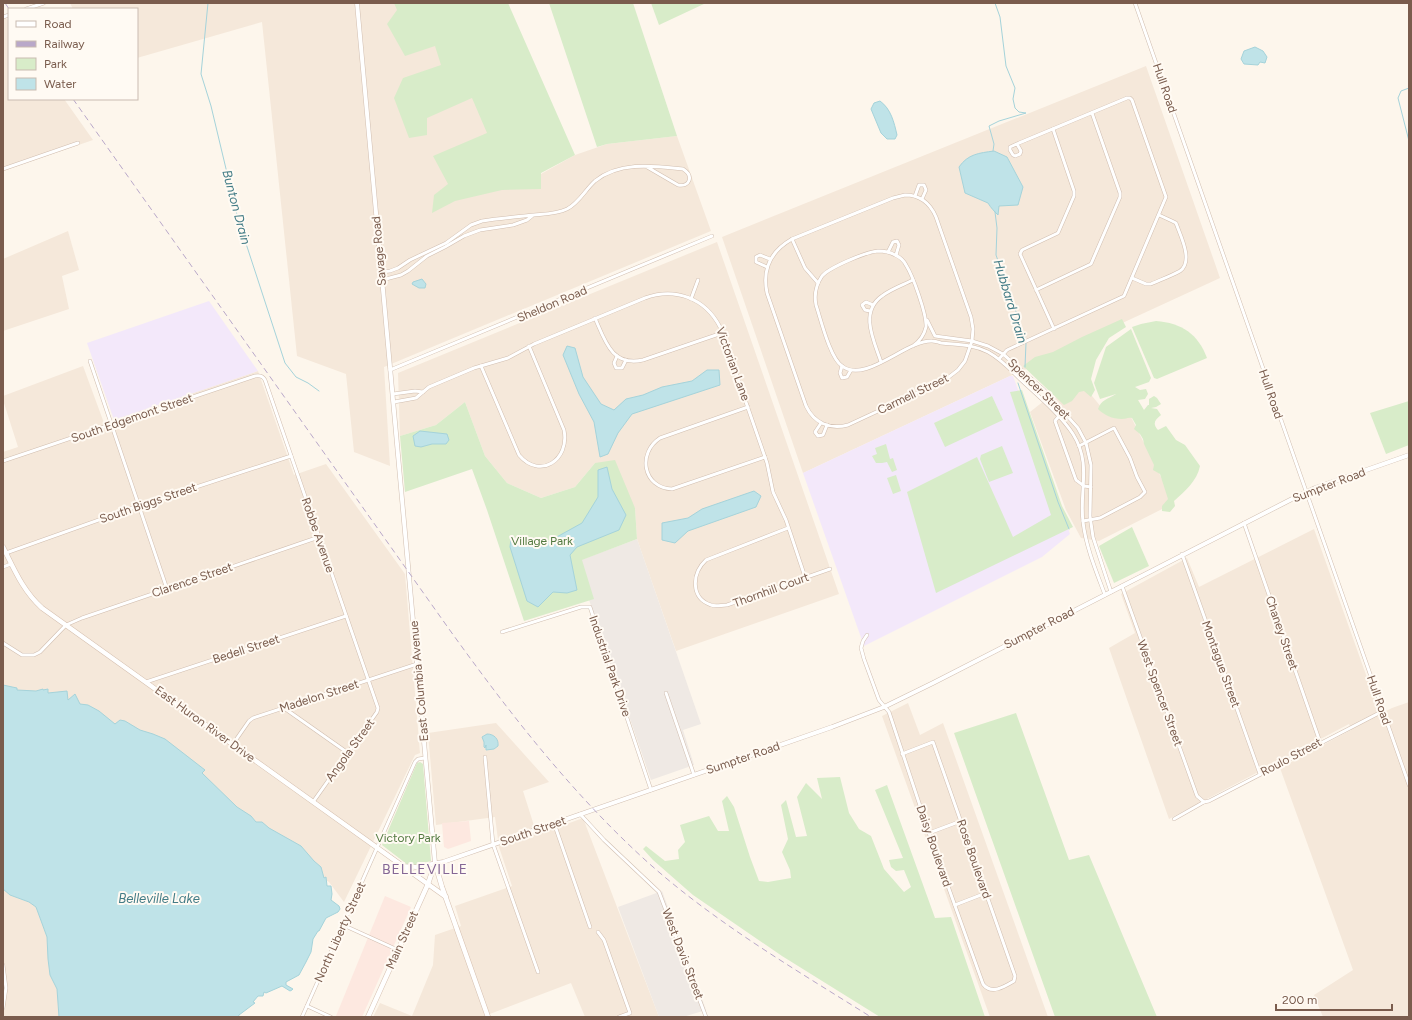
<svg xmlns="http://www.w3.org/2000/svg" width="1412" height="1020" font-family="Figtree,sans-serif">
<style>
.residential{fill:#f5e8da}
.commercial{fill:#fde8e0}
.industrial{fill:#efe9e4}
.education{fill:#f3e8fa}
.green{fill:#d8ecc9}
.water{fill:#bfe3e8;stroke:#a5d3da}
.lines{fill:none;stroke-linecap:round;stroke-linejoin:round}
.stream{stroke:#a5d3da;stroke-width:1}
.minor-casing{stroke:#d1beb0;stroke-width:4}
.tertiary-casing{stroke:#d1beb0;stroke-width:5}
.secondary-casing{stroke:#d6c0b0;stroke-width:5.5}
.minor{stroke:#fff;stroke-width:3}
.tertiary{stroke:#fff;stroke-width:4}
.secondary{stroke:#fff;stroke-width:4.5}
.rail{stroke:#b9a8c9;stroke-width:1;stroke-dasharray:6 4;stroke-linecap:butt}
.labels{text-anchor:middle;stroke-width:4;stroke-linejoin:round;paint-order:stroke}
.street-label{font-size:12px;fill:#7a5c4d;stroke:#fffaf3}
.park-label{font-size:12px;fill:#537a41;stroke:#fffaf3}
.water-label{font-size:13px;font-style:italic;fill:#437c86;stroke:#fffaf3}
.quarter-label{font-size:14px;letter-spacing:1px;fill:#846695;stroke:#fffaf3}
</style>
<rect width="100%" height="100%" fill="#fdf6ec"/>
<g class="residential">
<path d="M70,3H433L541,174L575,155L607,144L677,136L711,231L384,367L390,466L354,452L346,374L297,356L262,22L137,58V9H73Z"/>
<path d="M3,14L9,22V99H64L93,140L3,171Z"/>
<path d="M1146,66L1220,278L1105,331L1058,356L1010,376L803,473L722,237Z"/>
<path d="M68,231L79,270L62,276L69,309L3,331V259Z"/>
<path d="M717,242L839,594L676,651L637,539L635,508L595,463L575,487L541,498L507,483L485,456L465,402L436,425L400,436L398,373Z"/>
<path d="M83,366L104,423L258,371L294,475L326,464L405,574L420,753L415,755L344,902L329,882L41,706L3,703V452L18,447L3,400V396Z"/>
<path d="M1083,385L1106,413L1130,415L1174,503L1099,541L1081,538L1066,510L1030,412L1054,393Z"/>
<path d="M1314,529L1380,714L1392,708L1409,702V1017H1323L1314,995L1353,970L1280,768L1351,730L1349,724L1169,819L1109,648L1135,633L1121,594L1187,558L1199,587Z"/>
<path d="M908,703L920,735L943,723L1048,1017H990L882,716Z"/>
<path d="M496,723L549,782L523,791L537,835L583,818L659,1017H585L571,983L482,1017H373L380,1003L412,1016L433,965L435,935L461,926L455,906L512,886L499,847L495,817L436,825L428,733Z"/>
<path d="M3,889L10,895L29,902L36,907L47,937L48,959L50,975L57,989L59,1017H3Z"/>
</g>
<g class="commercial">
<path d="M469,821L471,841L448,849L444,847L442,823Z"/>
<path d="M385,896L411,907L362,1017H338L336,1016Z"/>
</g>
<g class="industrial">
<path d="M637,539L701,724L683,730L694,765L651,780L576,562Z"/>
<path d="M662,891L706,1010L683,1017H659L618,907Z"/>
</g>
<g class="education">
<path d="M209,301L258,371L114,420L87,343Z"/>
<path d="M1010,376H1013L1070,534L1042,557L864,646L803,473Z"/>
</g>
<g class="green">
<path d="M394,3H508L575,155L541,173V189L502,190L455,201L432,213L434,195L448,184L433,156L487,133L472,98L427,118V135L409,138L394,98L403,78L441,65L435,46L405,56L387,24L397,10Z"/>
<path d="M549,3H633L677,136L607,144L597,147Z"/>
<path d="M651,3H706L659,25Z"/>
<path d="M1122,319L1126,327L1109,338L1096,360L1091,379L1095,390L1091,397L1084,391L1079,392L1072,401L1064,405L1023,366L1035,357L1053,352L1082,337Z"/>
<path d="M1156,321C1182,323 1198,334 1207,358L1157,379L1154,378L1132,327L1141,324Z"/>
<path d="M1131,329L1151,378L1149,382L1135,387L1140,390L1146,389L1148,394L1145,399L1138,400L1144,410L1148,405H1149V399L1154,396L1157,398L1161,404L1156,407L1151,408L1157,409L1161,415C1155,420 1152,423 1158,430L1166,426L1176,440L1185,445L1200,466C1197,481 1185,491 1174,501L1175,506L1170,512L1162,511V506L1168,499L1160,474L1153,470L1154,465L1144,444L1143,439L1140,434L1134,429L1136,425L1132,418C1128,417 1126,419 1122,419C1112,419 1104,415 1098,409C1101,400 1108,399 1116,394L1100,399L1094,383L1106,347Z"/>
<path d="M1022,390L1062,506L1073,527L936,593L907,492L977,457L1013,537L1051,515L1010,392Z"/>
<path d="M992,396L1003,420L945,447L934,423Z"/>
<path d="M1409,401V445L1386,454L1370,413Z"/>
<path d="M465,402L485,456L507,483L541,498L575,487L595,463L615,460L635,508L637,539L582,560L594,599L524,621L487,510L472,469L405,492L400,436L436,425Z"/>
<path d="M886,444L890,459L893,458L897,470L892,472L887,462L882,463H876L872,456L877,454L875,448Z"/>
<path d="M1002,446L1013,473L989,482L980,459L981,455Z"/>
<path d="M896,475L901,491L893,494L887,478Z"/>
<path d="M1132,527L1149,566L1114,583L1099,546Z"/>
<path d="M1016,713L1069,860L1089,855L1157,1017H1055L954,733Z"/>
<path d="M420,762L423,764L431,861L416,865H408L382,845L417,763Z"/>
<path d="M840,777L849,813L859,829L871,836L884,869L904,892L911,887L904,870L896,871L891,867L889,860L903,858L875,790L887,785L935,918L951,917L985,1017H880L782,956L693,895L653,860L643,849L646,846L665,861L679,859L678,850L685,842L680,825L709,816L718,831H729L722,801L727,796L734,807L750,857L759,881L768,882L791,878L790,870L782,852L788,839L781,805L786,800L796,837L807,836L797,797L806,783L822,799L817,778Z"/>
</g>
<g class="water">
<path d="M1255,47L1263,51L1267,57L1265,63L1260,62L1258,65L1244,64L1241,59L1244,51Z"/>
<path d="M880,101C891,109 894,122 897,135L895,139H887L881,133L871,109L874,103Z"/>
<path d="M994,151L1007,157L1023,187L1018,205L999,206L998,215C994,211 991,208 988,203L965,193L959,167C968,154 979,153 994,151Z"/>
<path d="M422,279L426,284L425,288H419L412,284L413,282Z"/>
<path d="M567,346L575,348L583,377L601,404L614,410L626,399L643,395L662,387L692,381L707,370H719L720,385L632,414L618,433L608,454L600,457L594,422L579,394L563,355Z"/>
<path d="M420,431L447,434L449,440L446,444H432L421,447L415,446L413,436Z"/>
<path d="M607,467L612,489L626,515L619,530L577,547L570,555L577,590L567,593L553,592L538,607L527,601L510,547L511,539L544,544L582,523L598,497V470Z"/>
<path d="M754,491L761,496L756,507L688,531L675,543L662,540V523L688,518L702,509Z"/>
<path d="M3,685L17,688V690L36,691L43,689V690L48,689V693L67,691L68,700L75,694L80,704L88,705L99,711L115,724L120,720L125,721L140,730L153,734L165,739L205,770L202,773L237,807L251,816L256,822H262L269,828L301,846L314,861L321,867L324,878L326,877L327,886H331L332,894L331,900L339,906L340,909L338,912L326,918L319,931H318L313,939L311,952L306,962L299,975L286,982V985L293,989L292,990L290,991L282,986L266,993L264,992L263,996H258L253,1002L255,1003L239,1015L238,1017H59L57,989L50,975L48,959L47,937L36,907L29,902L10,895L3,889Z"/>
<path d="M487,734C494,734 499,739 498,746L494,749L486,750V745L485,748L484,747V742L482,737Z"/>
</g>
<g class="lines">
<g class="stream">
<path d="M208,3L201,74L211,106L238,219L285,363L296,377L308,383L319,391"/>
<path d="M1409,88L1401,91L1398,98L1409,141"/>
<path d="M993,151L994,144L989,126L999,121L1026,113L1019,112L1015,108L1013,99L1015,88L1006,66L1000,17L995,3"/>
<path d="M995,212L997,228L996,255L1026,340"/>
<path d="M1025,367L1026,343"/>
<path d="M1018,383L1058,502L1069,529"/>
</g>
<g class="minor-casing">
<g id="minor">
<path d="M1135,3L1409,785"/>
<path d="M26,9L44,3"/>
<path d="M3,17L9,15"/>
<path d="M1053,129L1074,191V196L1058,233L1022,250L1020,254L1054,329"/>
<path d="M3,169L78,143"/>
<path d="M905,195C920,195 930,203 936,217L971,317L973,329L972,341L965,361L958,370L945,380L848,425C830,430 814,423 806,406L767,293C762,269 771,251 792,239L893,198Z"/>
<path d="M915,196L919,185H924L926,190L922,199"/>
<path d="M792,239L805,268L818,283"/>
<path d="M888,252L893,242L897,241L899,245L896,255"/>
<path d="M767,267L756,262V257L760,255L770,259"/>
<path d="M381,272L390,271L398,268L410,260L446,243L471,225L482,221C499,218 517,217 534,215C545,214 557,214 567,209C579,203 585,190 595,181C620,161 654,166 683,169C694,176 690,187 678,185L647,167"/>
<path d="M1132,278L1146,284H1151C1160,280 1171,276 1180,271C1194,261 1180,235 1176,223L1172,221L1159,215"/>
<path d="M382,280L401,275L408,271L427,256L445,247L464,236L480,230L513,225L527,220L532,216"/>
<path d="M1036,290L1091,264L1120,197V193L1092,113"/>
<path d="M691,299L698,280"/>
<path d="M870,311L865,310L862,305L866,302L873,305"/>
<path d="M595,318C605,341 612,367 643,360L722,333"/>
<path d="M927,320L935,336L972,341L988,346L1003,354L1044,390L1078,428L1086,443L1091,465L1090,516L1093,537L1111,592"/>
<path d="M913,346C920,341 924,336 926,327C927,315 913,276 906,265C904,261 900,257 895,255C890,252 884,251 878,251C866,252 830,267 822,276C816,285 814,295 816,305C821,320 830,358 842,366C866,384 906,340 932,341C935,341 938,342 941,343C958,345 972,344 988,352C1001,359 1010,369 1020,379C1037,395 1060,414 1073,434C1092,464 1079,490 1083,522C1086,547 1096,571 1105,595"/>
<path d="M617,356L614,363L616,368H622L626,360"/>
<path d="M999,359L1007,350L1124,296L1166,197L1132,100L1130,98H1127L1019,143L1010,147V150L1013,155L1015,156L1020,154L1021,151L1017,144"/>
<path d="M90,361L167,589"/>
<path d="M881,362C874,341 859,312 882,296C891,289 903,285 913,280"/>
<path d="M481,366L519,455C540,480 570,460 564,430L529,346"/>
<path d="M842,366L840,373L842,378L847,377L851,370"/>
<path d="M390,370L712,236"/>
<path d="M423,392L429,387L474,368L508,358L534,344L645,298C675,287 705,298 720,327L767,463L773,492L786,520L805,577"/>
<path d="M393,394L415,391L423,392L416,398L394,402"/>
<path d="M748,407L660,438C637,453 643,488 672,489L765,457"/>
<path d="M1063,411L1055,421L1076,480L1084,486L1091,487"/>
<path d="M821,423L815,432L818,436L823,435L827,425"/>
<path d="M1079,446L1114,428L1130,458L1137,477L1145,492L1140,497L1100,518L1083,521"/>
<path d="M3,461L255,376C260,375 263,376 265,380L378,708L377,712L313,802"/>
<path d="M1244,523L1320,742"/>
<path d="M788,528L706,560C692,573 690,598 711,605C716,607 721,605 727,605L830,569"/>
<path d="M6,553L135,507L291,456"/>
<path d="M1182,554L1260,774"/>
<path d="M3,567L11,564"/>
<path d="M1122,586L1197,796L1204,802L1209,801L1383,711"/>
<path d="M502,632L581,607H590L651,790"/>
<path d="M867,635L863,641L861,648L864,659L879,700L889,712L929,833L983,984C991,995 1004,987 1014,981L1015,976L933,742L902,754"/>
<path d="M3,643L22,655H34L40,652L66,625L82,618L319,537"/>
<path d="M146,682L346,616"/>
<path d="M666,693L694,775"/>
<path d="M284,708L348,753"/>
<path d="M233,744L249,721L253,718L417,664"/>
<path d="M485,757L493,844L538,972"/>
<path d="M580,814L604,840L659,892L706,1017"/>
<path d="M1174,819L1204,802"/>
<path d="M554,823L590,927"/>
<path d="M929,833L961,821"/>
<path d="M955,905L986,893"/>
<path d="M343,925L398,950"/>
<path d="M598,932L604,940L630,1013L619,1017"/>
<path d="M3,965L6,988L3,1008"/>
<path d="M307,1006L331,1017"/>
<path d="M302,1017L415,762L418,759L425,758"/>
</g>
</g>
<g class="tertiary-casing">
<g id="tertiary">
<path d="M357,3L435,863"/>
<path d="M402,866L416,867L443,862L832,727L884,707L933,683L1292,499L1315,488L1409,455"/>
</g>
</g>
<g class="secondary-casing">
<g id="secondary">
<path d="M3,547C14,569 23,591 42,608L446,897"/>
<path d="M435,863L442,887L488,1017"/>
<path d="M368,1017L428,884L435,863"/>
</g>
</g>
<use href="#minor" class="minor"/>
<use href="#tertiary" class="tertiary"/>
<use href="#secondary" class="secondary"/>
<g class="rail">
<path d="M5,3L9,9"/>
<path d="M73,99L449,629C508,711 569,790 643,858C712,921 793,968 871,1017"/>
</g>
</g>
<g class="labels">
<g class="street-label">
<text transform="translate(1165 88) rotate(71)" y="4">Hull Road</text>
<text transform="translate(379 251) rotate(-95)" y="4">Savage Road</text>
<text transform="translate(552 304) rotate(-23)" y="4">Sheldon Road</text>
<text transform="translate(733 364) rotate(70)" y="4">Victorian Lane</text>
<text transform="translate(1039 389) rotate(44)" y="4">Spencer Street</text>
<text transform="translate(913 394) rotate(-26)" y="4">Carmell Street</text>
<text transform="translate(1271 394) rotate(71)" y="4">Hull Road</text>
<text transform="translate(132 418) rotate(-19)" y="4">South Edgemont Street</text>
<text transform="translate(1329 485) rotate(-21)" y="4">Sumpter Road</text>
<text transform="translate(148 503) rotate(-19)" y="4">South Biggs Street</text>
<text transform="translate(318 535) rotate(71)" y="4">Robbe Avenue</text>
<text transform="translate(192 580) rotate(-19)" y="4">Clarence Street</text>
<text transform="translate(771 590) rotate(-20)" y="4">Thornhill Court</text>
<text transform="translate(1039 628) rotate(-27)" y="4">Sumpter Road</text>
<text transform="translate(1282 633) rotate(71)" y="4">Chaney Street</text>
<text transform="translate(246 649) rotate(-18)" y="4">Bedell Street</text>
<text transform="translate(1221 664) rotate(70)" y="4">Montague Street</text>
<text transform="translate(610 666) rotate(71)" y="4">Industrial Park Drive</text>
<text transform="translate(419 681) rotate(-95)" y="4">East Columbia Avenue</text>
<text transform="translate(1160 693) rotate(70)" y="4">West Spencer Street</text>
<text transform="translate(319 696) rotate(-18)" y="4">Madelon Street</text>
<text transform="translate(1379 700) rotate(71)" y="4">Hull Road</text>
<text transform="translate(205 724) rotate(36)" y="4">East Huron River Drive</text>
<text transform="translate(350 750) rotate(-54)" y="4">Angola Street</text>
<text transform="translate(1291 757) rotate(-28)" y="4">Roulo Street</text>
<text transform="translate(743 758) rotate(-19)" y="4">Sumpter Road</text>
<text transform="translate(533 831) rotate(-19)" y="4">South Street</text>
<text transform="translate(934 846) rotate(71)" y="4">Daisy Boulevard</text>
<text transform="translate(974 859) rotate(71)" y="4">Rose Boulevard</text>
<text transform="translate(340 932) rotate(-66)" y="4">North Liberty Street</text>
<text transform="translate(402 940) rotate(-66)" y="4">Main Street</text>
<text transform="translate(683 954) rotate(69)" y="4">West Davis Street</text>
</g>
<g class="park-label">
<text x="542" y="545">Village Park</text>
<text x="408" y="842">Victory Park</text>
</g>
<g class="water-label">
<text transform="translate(237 207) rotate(75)" y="5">Bunton Drain</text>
<text transform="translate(1011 301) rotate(73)" y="5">Hubbard Drain</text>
<text x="159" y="903">Belleville Lake</text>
</g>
<g class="quarter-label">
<text x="425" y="874">BELLEVILLE</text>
</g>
</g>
<rect width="1412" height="1020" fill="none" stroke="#7a5c4d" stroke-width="8"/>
<rect x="8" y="8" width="130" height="92" fill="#fffaf3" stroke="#cabbb1"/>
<rect x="16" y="21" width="20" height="6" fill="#ffffff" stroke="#cabbb1"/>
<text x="44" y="28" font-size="12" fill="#7a5c4d">Road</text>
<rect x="16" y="41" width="20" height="6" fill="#b9a8c9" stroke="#cabbb1"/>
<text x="44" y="48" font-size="12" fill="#7a5c4d">Railway</text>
<rect x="16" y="58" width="20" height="12" fill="#d8ecc9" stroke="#cabbb1"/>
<text x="44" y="68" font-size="12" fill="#7a5c4d">Park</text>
<rect x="16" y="78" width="20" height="12" fill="#bfe3e8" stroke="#cabbb1"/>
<text x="44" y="88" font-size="12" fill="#7a5c4d">Water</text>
<path d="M1276 1004v6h116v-6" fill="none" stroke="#7a5c4d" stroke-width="2"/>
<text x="1282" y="1004" font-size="12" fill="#7a5c4d" stroke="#fffaf3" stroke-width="3" paint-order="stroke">200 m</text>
</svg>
